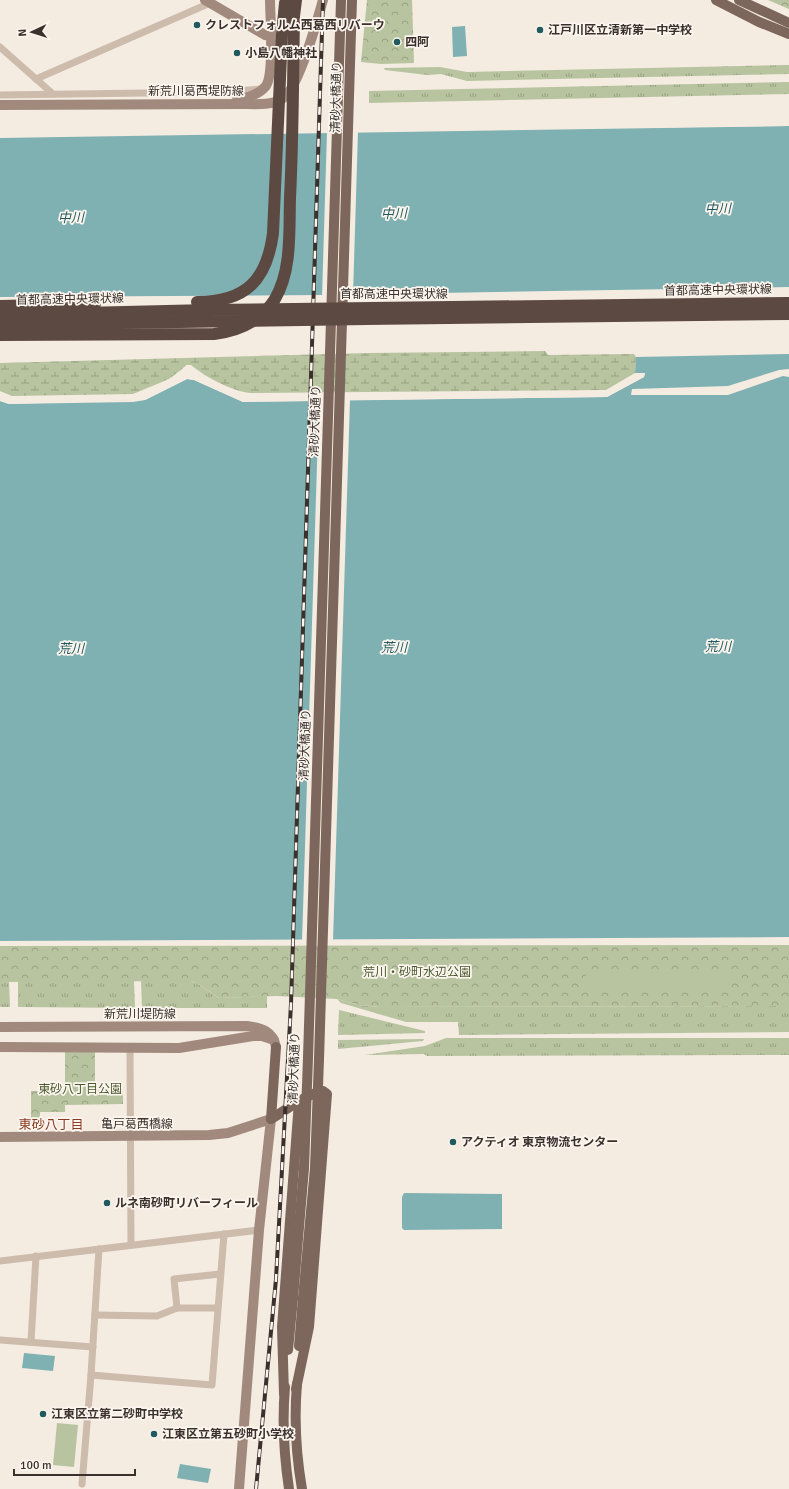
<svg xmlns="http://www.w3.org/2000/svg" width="789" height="1489" font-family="Signika,'Noto Sans JP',sans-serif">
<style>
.grass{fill:url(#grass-tufts)}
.forest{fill:url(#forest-crowns)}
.wetland{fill:url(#wetland-marsh)}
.garden{fill:#b8c4a0}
.water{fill:#7fb0b2}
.pier{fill:#f4ebe1}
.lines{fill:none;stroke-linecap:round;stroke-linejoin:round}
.street{stroke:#cdbbac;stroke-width:7}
.secondary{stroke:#a18a7d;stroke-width:10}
.primary{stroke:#7d675c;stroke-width:10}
.highway{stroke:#5c4a42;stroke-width:12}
.rail-casing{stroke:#3b302b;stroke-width:4}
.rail{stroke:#fbf5ee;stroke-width:2.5;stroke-dasharray:8;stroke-linecap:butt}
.primary-bridge{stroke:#7d675c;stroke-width:10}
.highway-bridge{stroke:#5c4a42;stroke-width:12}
.poi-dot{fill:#1f5a5e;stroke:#fbf5ee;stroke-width:1.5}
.labels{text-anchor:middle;stroke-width:3.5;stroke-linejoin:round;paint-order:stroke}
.poi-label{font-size:12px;font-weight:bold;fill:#3b302b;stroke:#fbf5ee;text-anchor:start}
.street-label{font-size:12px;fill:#3b302b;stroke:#fbf5ee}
.park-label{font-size:12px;fill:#4a5a2e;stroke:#fbf5ee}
.water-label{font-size:13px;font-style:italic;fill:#1f5a5e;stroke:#fbf5ee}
.neighbourhood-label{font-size:13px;fill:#8c3b22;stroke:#fbf5ee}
</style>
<defs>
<pattern id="grass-tufts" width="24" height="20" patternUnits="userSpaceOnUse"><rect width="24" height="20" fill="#b8c4a0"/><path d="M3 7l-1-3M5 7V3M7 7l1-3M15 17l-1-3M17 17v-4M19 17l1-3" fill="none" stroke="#97a083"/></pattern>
<pattern id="forest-crowns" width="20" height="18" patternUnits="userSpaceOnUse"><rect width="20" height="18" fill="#b8c4a0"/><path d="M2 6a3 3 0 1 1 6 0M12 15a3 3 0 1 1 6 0" fill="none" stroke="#97a083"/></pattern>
<pattern id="wetland-marsh" width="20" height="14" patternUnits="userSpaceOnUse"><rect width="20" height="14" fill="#b8c4a0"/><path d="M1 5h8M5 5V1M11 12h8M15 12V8" fill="none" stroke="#97a083"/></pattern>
</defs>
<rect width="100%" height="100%" fill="#f4ebe1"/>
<g class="grass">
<path d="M789,65V74L467,81L441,74L427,75L385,70L384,68L440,67L467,72Z"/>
<path d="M789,82V94L369,103V91Z"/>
<path d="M18,981H134L135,1008L18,1007Z"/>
<path d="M141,981H191L197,983L219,998L267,996V1008H142Z"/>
<path d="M0,982H9L10,1007H0Z"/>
<path d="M337,999L359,1005L379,1007L789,1006V1032L459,1035L458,1022H406L341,1003Z"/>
<path d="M339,1010L425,1031V1033L338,1035Z"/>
<path d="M446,1038H789V1055L427,1056L424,1054L365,1055L425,1046Z"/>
<path d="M424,1039L423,1041L338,1049V1040Z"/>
</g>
<g class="forest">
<path d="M367,0H412L414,63L381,64L361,62Z"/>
<path d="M768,0H789V9Z"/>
<path d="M789,945V1006L379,1007L359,1005L337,999L277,996L219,998L197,983L191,981L0,982V946Z"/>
<path d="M65,1051H95V1089H123V1104L65,1105V1112H40V1128H31V1091H65Z"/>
</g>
<path class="wetland" d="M545,351L548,355L634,354L636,357L635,373L606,390L250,393C232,391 205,377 191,365H186L181,370L169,379L133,394L12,396L0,391V363L369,353Z"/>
<g class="garden">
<path d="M586,973L729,974V992L586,991Z"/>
<path d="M57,1423L78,1425L74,1467L53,1465Z"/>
</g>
<g class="water">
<path d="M465,26L467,56L453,57L452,27Z"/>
<path d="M789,126V287L321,295L0,297V138Z"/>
<path d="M789,354V937L0,941V401L9,404L145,400L187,379L194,380L243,402L607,397L644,377L645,373H635L636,357Z"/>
<path d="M404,1193L502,1194V1229L404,1230L402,1228V1197Z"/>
<path d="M24,1353L55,1356L53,1371L22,1368Z"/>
<path d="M180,1464L211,1469L208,1483L177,1478Z"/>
</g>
<g class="pier">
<path d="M789,124V126L358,131L353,296L322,297L327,132L300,133L301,130Z"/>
<path d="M789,369V377L783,376L728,395H631L632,389L728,386L779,370Z"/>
<path d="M635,373H645L644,377L607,397L350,400L333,942H302L319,401L243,402L194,380L187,379L145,400L133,402L9,404L0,401V399L9,402L133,400L144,398L179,380L187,377L195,378L243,400L606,395L642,376L635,375L634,374Z"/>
</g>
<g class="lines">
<g class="street">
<path d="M0,47L53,94"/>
<path d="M36,79L210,3"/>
<path d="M0,95L221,92L262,89"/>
<path d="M130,1047L131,1245"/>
<path d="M0,1261L259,1230"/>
<path d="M177,1308L174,1279L220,1274"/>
<path d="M95,1315L157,1316L177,1308H217"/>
<path d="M0,1340L93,1347"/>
<path d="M31,1342L36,1256"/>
<path d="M91,1375L212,1385L224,1234"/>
<path d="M82,1484L91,1375L99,1249"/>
</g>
<g class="secondary">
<path d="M205,0L265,35L271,36"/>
<path d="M237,100C247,98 259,94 265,87C275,77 270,16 270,0"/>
<path d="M0,105L240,104C253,104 271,106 282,99C299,89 317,20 323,0"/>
<path d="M0,1027L247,1026C262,1028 273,1031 276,1047"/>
<path d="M0,1047L179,1048L253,1036H262L274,1040"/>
<path d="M0,1137L209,1135L228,1133L271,1119L259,1230L239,1489"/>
</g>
<g class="primary">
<path d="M716,0L759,22L789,34"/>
<path d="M739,0L789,23"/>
<path d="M308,1058L341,0"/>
<path d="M319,1059L352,0"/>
<path d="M271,1119C286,1110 306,1094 323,1091L327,1094L309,1327L296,1389"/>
<path d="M271,1119L276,1047"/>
<path d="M299,1346L303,1298"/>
<path d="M288,1350L293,1298"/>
<path d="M297,1384C294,1419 296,1454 302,1489"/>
<path d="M285,1387C282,1421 284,1455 289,1489"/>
<path d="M284,1394L282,1327L299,1102"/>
</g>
<path class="highway" d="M294,16L296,0"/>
<g class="rail-casing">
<path id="rail" d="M256,1489L276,1279L291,1004L323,0"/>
</g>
<use href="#rail" class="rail"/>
<g class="primary-bridge">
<path d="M293,1298L304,1168L308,1058"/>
<path d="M303,1298L315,1168L319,1059"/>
</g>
<g class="highway-bridge">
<path d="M197,302C246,302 267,280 273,233L282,34L285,3"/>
<path d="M0,306L95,304"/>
<path d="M0,315L208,310L789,303"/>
<path d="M0,325L366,319L789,314"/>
<path d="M0,335L214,334C238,331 261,321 275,299C292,270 289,231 290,198C293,138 293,77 294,16"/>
</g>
</g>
<g class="poi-dot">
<circle cx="197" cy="25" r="4"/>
<circle cx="540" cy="30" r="4"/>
<circle cx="397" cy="42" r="4"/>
<circle cx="237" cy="53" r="4"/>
<circle cx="453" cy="1142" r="4"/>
<circle cx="107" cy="1203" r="4"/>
<circle cx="43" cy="1414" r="4"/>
<circle cx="154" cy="1434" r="4"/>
</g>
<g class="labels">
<g class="poi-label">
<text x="205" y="29">クレストフォルム西葛西リバーウ</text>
<text x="548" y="34">江戸川区立清新第一中学校</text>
<text x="405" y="46">四阿</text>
<text x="245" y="57">小島八幡神社</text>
<text x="461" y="1146">アクティオ 東京物流センター</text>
<text x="115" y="1207">ルネ南砂町リバーフィール</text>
<text x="51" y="1418">江東区立第二砂町中学校</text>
<text x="162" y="1438">江東区立第五砂町小学校</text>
</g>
<g class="street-label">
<text x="196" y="95">新荒川葛西堤防線</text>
<text transform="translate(336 97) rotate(-89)" y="4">清砂大橋通り</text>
<text transform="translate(718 290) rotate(-1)" y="4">首都高速中央環状線</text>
<text x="394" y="298">首都高速中央環状線</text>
<text transform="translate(70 299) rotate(-1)" y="4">首都高速中央環状線</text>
<text transform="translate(315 421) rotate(-88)" y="4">清砂大橋通り</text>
<text transform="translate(305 745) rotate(-88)" y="4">清砂大橋通り</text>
<text x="140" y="1018">新荒川堤防線</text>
<text transform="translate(294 1068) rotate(-88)" y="4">清砂大橋通り</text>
<text x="137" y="1128">亀戸葛西橋線</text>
</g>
<g class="park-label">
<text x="417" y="976">荒川・砂町水辺公園</text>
<text x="80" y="1093">東砂八丁目公園</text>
</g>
<g class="water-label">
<text transform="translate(718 208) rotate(-1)" y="5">中川</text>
<text transform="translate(394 213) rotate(-1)" y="5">中川</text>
<text transform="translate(71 217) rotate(-1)" y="5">中川</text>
<text x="718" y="651">荒川</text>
<text x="394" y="652">荒川</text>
<text x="71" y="653">荒川</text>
</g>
<g class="neighbourhood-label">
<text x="51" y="1129">東砂八丁目</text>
</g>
</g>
<g transform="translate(32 32) rotate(266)" stroke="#fbf5ee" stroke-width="3" paint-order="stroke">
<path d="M0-3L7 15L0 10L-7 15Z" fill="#3b302b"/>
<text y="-6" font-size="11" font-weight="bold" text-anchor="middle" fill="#3b302b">N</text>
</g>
<path d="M14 1469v6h121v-6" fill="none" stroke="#3b302b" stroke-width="2"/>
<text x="20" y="1469" font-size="12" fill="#3b302b" stroke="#fbf5ee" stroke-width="3" paint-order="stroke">100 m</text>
</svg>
